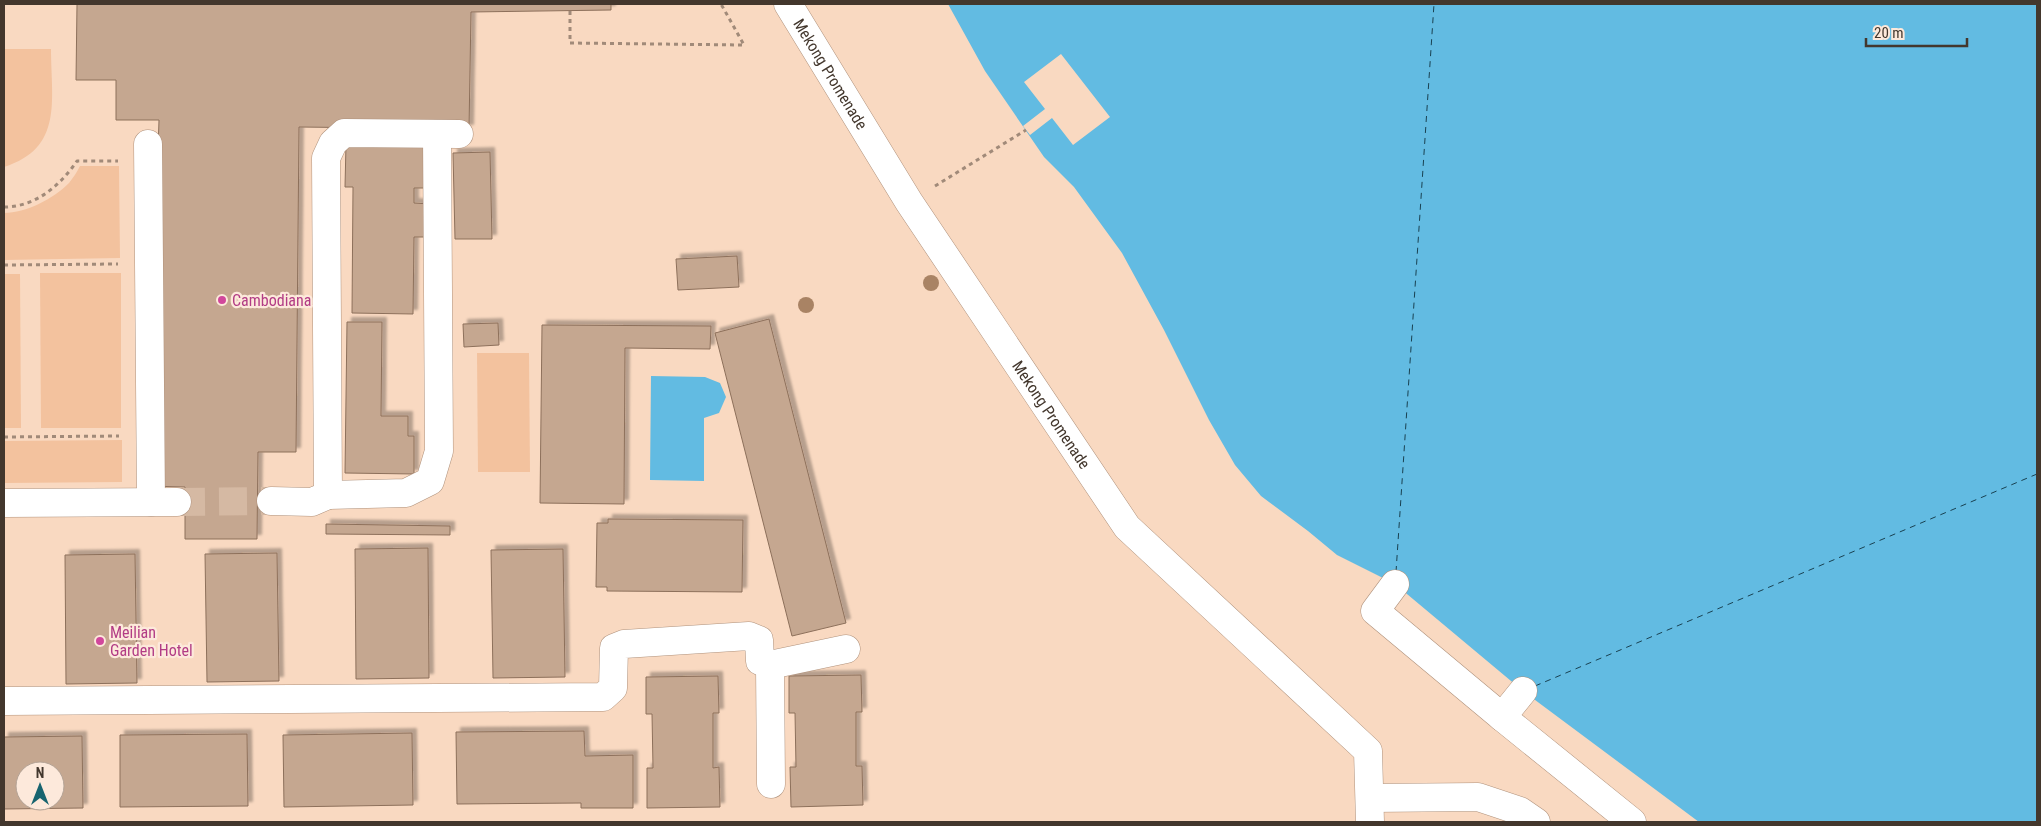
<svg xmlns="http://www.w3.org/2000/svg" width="2041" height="826" font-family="'Roboto Condensed',sans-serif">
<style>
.green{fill:#f3c29e}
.water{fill:#62bbe2}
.pier{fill:#f9d9c1}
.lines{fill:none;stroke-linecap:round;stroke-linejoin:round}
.ferry{stroke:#194151;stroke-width:1;stroke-dasharray:6 5;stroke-linecap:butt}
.building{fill:#c5a790;stroke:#8d705b;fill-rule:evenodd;filter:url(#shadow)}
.minor-tunnel{stroke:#d5b9a3;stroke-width:28;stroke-dasharray:28 14;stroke-linecap:butt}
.minor-casing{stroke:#b0927c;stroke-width:29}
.path{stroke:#a18a79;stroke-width:3;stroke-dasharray:4 4;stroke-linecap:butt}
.minor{stroke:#fff;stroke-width:28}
.tree{fill:#a98364}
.hotel-dot{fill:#d1479c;stroke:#fde9db;stroke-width:2}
.labels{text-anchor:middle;stroke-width:4.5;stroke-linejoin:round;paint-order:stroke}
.street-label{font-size:16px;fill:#43372d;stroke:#fde9db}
.hotel-label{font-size:16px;fill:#b23c85;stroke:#fde9db;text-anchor:start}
</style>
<defs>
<filter id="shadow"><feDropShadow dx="4.5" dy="-4.5" stdDeviation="1" flood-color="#0004"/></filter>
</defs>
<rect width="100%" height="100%" fill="#f9d9c1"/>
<g class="green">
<path d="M4,49H51C51,100 64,148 4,167Z"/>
<path d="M80,166H119L120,258L4,260V213C26,213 53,199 69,183C73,178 77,172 80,166Z"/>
<path d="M40,273H121V428H41Z"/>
<path d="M4,274H20L21,428H4Z"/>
<path d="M477,353H529L530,472H478Z"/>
<path d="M122,440V482L4,483V441Z"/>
</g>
<g class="water">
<path d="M948,4H2037V822H1699L1523,691L1395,584L1337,555L1308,531L1261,496L1235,465L1209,420L1164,330L1122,253L1074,187L1044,157L985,71Z"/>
<path d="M651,376L705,377L720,383L726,397L719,413L704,418V481L650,480Z"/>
</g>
<path class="pier" d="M1061,54L1110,117L1073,145L1052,118L1030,135L1023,126L1045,109L1024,82Z"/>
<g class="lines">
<g class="ferry">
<path d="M1396,572L1434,4"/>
<path d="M1535,686L2037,474"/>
</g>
</g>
<g class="building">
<path d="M77,4H611V10L471,12L469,129L299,127L296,452H258L257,539H185V487L147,486L159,120H116V80H76Z"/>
<path d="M346,144H429V188H414V203L430,204V237H414L413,314L352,313L353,187H345Z"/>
<path d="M490,152L492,239H455L453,153Z"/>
<path d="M737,256L739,287L678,290L676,259Z"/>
<path d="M769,319L846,623L792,636L715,333Z"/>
<path d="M347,322H382L381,416H408V436H414V474L345,473Z"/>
<path d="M498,323L499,345L464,347L463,324Z"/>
<path d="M542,325L711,326L710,349L625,348L624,504L540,503Z"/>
<path d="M608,519L743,520L742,592L607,591V587H596L597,523H608Z"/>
<path d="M326,524L450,526V535L326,534Z"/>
<path d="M428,548L429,678L356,679L355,549Z"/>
<path d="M563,549L565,677L493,678L491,550Z"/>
<path d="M277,553L279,681L207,682L205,554Z"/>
<path d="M135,554L137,683L66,684L65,555Z"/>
<path d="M861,675L862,712H856V766H862L863,805L791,807L790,767H796L795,713H789V676Z"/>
<path d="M718,676L719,713H713V768L719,767L720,807L647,808V768H653L652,714H646V677Z"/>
<path d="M584,731L585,756L633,755V808H581V803L457,804L456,732Z"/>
<path d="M412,733L413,805L284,807L283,735Z"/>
<path d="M247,734L248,806L120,807V735Z"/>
<path d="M82,736L83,808L4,809V737ZM25,771H55V801H25Z"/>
</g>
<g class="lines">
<path class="minor-tunnel" d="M177,502L271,501"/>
<g class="minor-casing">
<g id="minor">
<path id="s1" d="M788,4L909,202L1127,527L1368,751L1370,822"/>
<path d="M148,144L151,502"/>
<path d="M328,495L406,493L430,481L439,451L437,134"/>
<path d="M271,501L312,502L328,495L326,158L333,143L344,133L459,134"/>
<path d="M4,503L177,502"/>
<path d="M1395,584L1375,611L1502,717"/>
<path d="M770,665L771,784"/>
<path d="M1523,691L1502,717L1632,822"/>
<path d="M4,701L603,697L613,688L614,648L624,644L749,636L759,640L760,661L770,665L846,649"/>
<path d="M1370,798L1478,797L1520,811L1536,822"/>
</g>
</g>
<g class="path">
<path d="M570,11V43L744,45L721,4"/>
<path d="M935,186L1026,130"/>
<path d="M4,207C35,207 60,186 77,161H118"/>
<path d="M4,265L118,264"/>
<path d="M4,437L119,436"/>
</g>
<use href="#minor" class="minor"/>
</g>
<g class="tree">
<circle cx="931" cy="283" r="8"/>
<circle cx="806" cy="305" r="8"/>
</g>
<g class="hotel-dot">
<circle cx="222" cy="300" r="5"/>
<circle cx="100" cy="641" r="5"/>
</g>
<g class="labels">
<g class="street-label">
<text dy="6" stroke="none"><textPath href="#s1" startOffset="82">Mekong Promenade</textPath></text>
<text dy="6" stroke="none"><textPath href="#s1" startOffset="488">Mekong Promenade</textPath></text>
</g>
<g class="hotel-label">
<text x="232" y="306">Cambodiana</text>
<text x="110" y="638">Meilian<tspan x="110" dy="18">Garden Hotel</tspan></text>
</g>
</g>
<rect width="2041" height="826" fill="none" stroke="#43372d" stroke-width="10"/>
<g transform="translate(40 786)"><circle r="24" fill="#fde9db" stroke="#b3a295"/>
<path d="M0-4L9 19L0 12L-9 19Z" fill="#18646f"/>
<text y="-8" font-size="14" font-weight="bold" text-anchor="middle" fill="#43372d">N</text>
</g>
<path d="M1866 38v8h101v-8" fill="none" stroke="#43372d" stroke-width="2.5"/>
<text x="1874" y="38" font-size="15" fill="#43372d" stroke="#fde9db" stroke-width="4" paint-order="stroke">20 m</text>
</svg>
